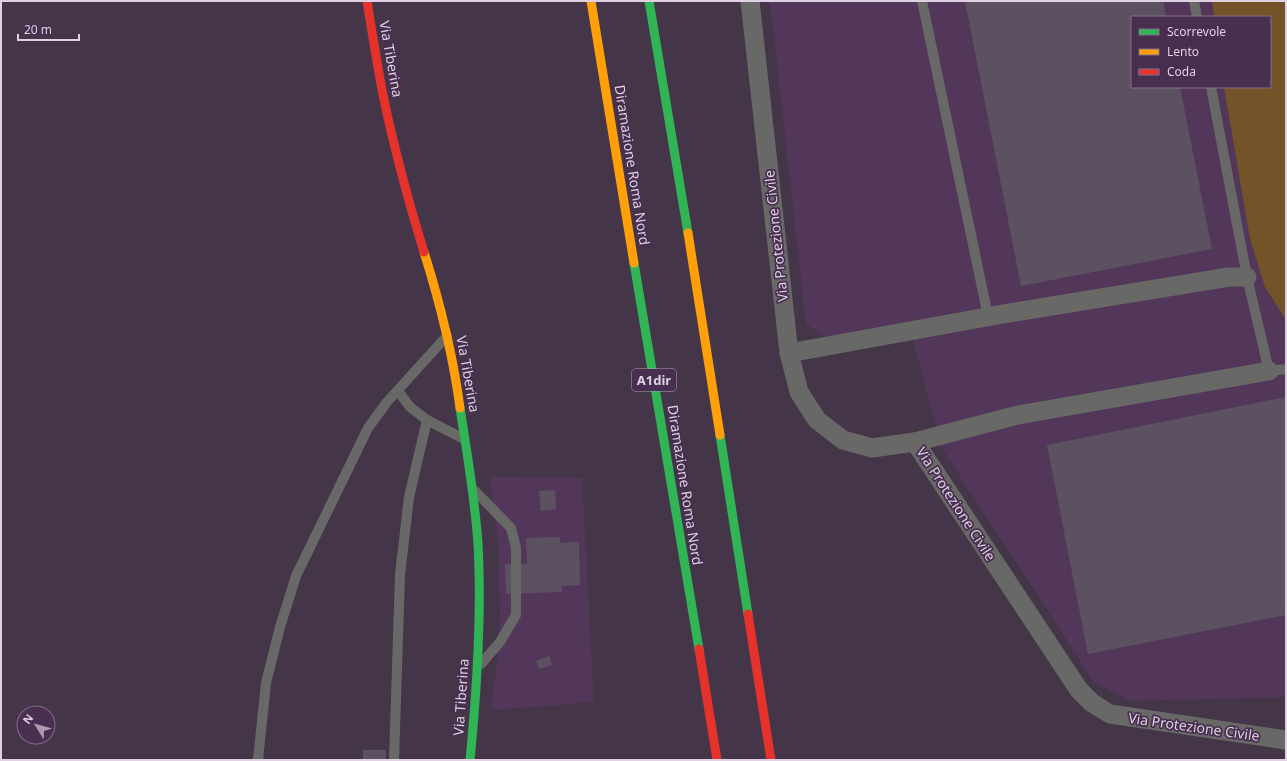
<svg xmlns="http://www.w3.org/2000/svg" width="1287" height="761" font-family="'Noto Sans',sans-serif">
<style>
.built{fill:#52375a;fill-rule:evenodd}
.green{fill:#725428}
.building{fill:#5c5160}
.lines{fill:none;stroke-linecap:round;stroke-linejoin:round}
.lane{stroke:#686967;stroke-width:10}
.street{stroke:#686967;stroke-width:19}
.fast{stroke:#30b455;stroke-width:9}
.slow{stroke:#ff9f0a;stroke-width:9}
.jam{stroke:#e5322d;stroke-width:9}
.labels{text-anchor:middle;stroke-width:3.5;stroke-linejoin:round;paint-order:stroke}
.shield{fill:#482f4f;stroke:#b2a0b7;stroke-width:1}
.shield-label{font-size:13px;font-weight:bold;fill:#dfd0e4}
.street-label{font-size:14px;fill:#dfd0e4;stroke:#482f4f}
</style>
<rect width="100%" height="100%" fill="#443648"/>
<g class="built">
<path d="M770,1H1286V697L1130,701L1094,682L941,447L911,332L834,342L806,324ZM1132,17H1270V87H1132Z"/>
<path d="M490,477L582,478L594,702L492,710L493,688L496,673L500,615L498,542Z"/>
</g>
<path class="green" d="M1212,1H1286V320L1265,287L1250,239L1224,87H1270V17H1214Z"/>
<g class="building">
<path d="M965,1H1163L1166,17H1132V87H1180L1212,249L1021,286Z"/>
<path d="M1286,397V615L1088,654L1047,445Z"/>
<path d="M555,490L556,509L541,511L539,491Z"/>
<path d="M560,537V543L579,542L580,585L562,586V592L506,594L505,564H527L526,538Z"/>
<path d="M549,656L552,665L539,669L536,661Z"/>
<rect x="363" y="750" width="23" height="10"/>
</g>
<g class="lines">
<g class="lane">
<path d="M922,1L988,316"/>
<path d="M1194,1L1197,17"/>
<path d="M1211,87L1247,277L1269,371L1286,369"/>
<path d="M398,391L410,407L427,420L464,439"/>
<path d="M475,491L511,528L516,548V615L500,642L481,664"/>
<path d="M258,760L266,683L280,627L296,576L368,428L387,402L447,336"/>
<path d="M394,760L400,575L409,497L427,420"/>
</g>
<g class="street">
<path d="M750,1L789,353L799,392L817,420L843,440L872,448L915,442L1079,690L1092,703L1110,714L1286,740"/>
<path d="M789,353L1003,314L1229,277H1247"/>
<path d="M915,442L1018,415L1269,371"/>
</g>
<g class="fast">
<path d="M649,1L688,233"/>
<path d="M634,263L699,649"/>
<path d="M460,408C467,453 475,499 478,544C482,616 477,689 470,760"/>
<path d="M720,435L748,614"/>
</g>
<g class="slow">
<path d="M591,1L634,263"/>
<path d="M688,233L720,435"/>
<path d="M424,252C440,303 453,355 460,408"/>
</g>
<g class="jam">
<path d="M367,1C372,32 377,64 383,95C394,148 408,200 424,252"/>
<path d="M748,614L771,760"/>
<path d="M699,649L717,760"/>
</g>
</g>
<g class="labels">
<rect class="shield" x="632" y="369" width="44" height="22" rx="3"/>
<g class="shield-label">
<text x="654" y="385">A1dir</text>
</g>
<g class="street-label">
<text transform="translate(391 59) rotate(80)" y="5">Via Tiberina</text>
<text transform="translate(632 165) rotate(81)" y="5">Diramazione Roma Nord</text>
<text transform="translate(776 236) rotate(-96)" y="5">Via Protezione Civile</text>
<text transform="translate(468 374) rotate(80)" y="5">Via Tiberina</text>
<text transform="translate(685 485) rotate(81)" y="5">Diramazione Roma Nord</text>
<text transform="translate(956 504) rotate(57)" y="5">Via Protezione Civile</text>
<text transform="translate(461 697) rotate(-86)" y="5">Via Tiberina</text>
<text transform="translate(1194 727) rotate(8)" y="5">Via Protezione Civile</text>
</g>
</g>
<rect width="1287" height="761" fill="none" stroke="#dfd0e4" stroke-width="4"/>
<rect x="1131" y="16" width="140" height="72" fill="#482f4f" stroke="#846f8b"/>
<rect x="1139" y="29" width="20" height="6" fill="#30b455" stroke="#846f8b"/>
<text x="1167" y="36" font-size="12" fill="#dfd0e4">Scorrevole</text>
<rect x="1139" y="49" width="20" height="6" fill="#ff9f0a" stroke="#846f8b"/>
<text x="1167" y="56" font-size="12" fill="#dfd0e4">Lento</text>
<rect x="1139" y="69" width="20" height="6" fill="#e5322d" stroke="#846f8b"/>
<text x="1167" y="76" font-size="12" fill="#dfd0e4">Coda</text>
<g transform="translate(36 725) rotate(307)"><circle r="19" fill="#482f4f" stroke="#846f8b"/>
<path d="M0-3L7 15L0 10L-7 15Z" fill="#a99aad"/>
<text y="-6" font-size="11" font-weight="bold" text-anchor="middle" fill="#dfd0e4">N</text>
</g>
<path d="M18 34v6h61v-6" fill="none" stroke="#dfd0e4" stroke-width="2"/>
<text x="24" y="34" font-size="12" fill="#dfd0e4" stroke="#482f4f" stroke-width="3" paint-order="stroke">20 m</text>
</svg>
